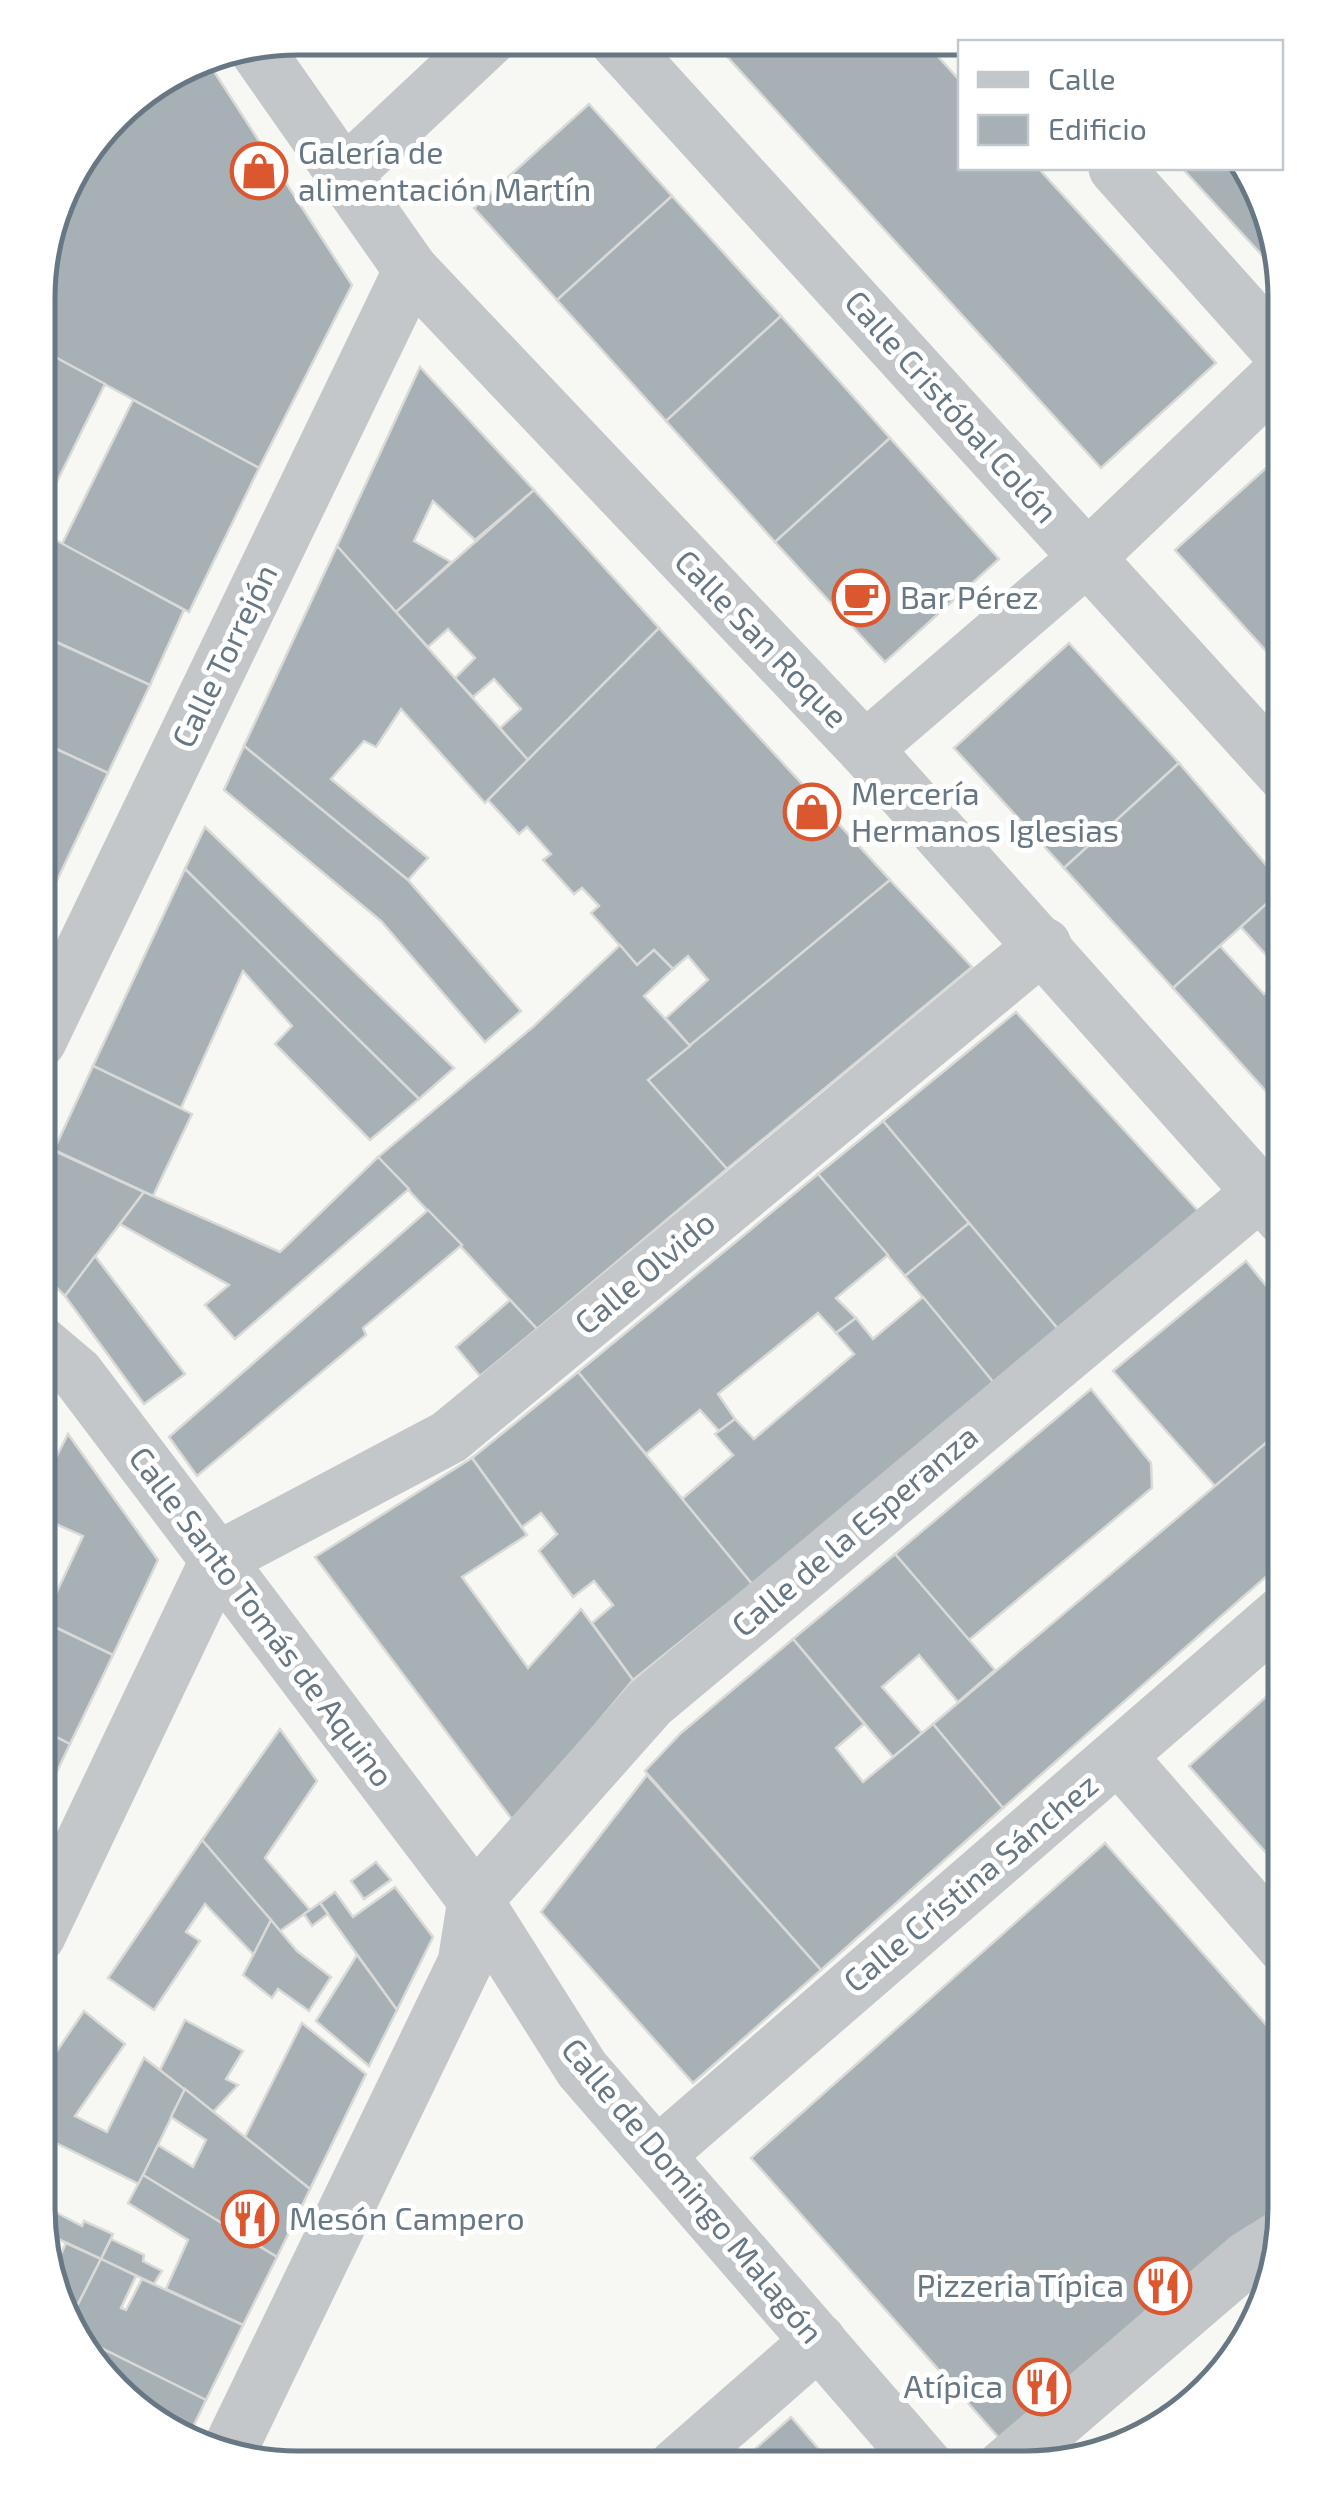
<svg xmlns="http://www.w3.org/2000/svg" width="1323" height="2506" font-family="'Exo 2',sans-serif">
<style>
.building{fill:#a7b0b5;stroke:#d9d9d7;stroke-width:2.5}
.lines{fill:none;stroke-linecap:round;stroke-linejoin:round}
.minor{stroke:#c3c7ca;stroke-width:55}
.labels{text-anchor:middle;stroke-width:10;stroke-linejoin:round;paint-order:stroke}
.poi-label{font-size:32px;fill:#677784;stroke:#fff;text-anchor:start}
.street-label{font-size:32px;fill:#677784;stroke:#fff}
.rim{fill:none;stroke:#677784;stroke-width:5}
</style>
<rect width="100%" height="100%" fill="#f7f7f4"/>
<g class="building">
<path d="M712,40L924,41L961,82V168H1038L1216,363L1101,468Z"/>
<path d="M204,56L352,285L259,468L40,349V266L102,133L126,102Z"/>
<path d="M589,104L672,196L557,300L474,208Z"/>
<path d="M1182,168H1241L1272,215L1282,277Z"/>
<path d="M672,196L781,316L666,421L557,300Z"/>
<path d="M781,316L890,438L775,542L666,421Z"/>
<path d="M40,349L105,384L39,518Z"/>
<path d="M420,367L534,490L475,540L433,501L414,541L451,562L396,612L337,546Z"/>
<path d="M133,400L259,468L189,612L62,544Z"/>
<path d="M890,438L999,559L885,662L775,542Z"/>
<path d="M1285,451V672L1175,550Z"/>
<path d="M534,490L659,628L528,760L500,728L521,709L494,679L473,697L455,678L475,658L448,629L428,647L396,612Z"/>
<path d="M39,531L184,610L150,685L39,634Z"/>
<path d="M337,546L528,760L485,803L401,709L376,747L364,741L331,779L428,858L408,880L244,746Z"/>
<path d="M659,628L890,880L690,1046L666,1018L708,980L688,956L673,969L654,950L637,965L591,913L599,906L582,888L574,894L543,860L551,854L527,827L519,834L488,800Z"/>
<path d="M56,642L150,685L108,773L39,741V677Z"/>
<path d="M1069,643L1179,763L1064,868L954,748Z"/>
<path d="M39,741L108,773L39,918Z"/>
<path d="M244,746L408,880L521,1011L485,1042L381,921L224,790Z"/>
<path d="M1179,763L1285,887L1173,988L1064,868Z"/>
<path d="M205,827L454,1068L419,1099L185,869Z"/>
<path d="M185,869L419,1099L370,1140L275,1044L292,1026L243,971L181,1108L93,1066Z"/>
<path d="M890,880L972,967L727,1169L648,1080Z"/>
<path d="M1285,887V1108L1283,1110L1173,988L1220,946L1264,994L1285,976L1241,927Z"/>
<path d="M620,945L637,965L654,950L673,969L644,996L690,1046L648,1080L727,1169L537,1329L378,1157L534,1026Z"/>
<path d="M1016,1012L1200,1213L1058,1329L883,1121Z"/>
<path d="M93,1066L192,1114L153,1196L54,1150Z"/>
<path d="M883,1121L969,1223L905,1276L818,1174Z"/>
<path d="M48,1148L144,1192L65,1296L39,1270V1169Z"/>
<path d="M378,1157L409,1189L235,1339L205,1305L229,1285L120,1224L144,1192L280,1252Z"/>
<path d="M818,1174L888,1255L836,1298L856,1318L836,1333L818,1313L718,1394L735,1419L719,1431L700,1410L646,1454L578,1372Z"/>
<path d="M428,1210L462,1245L363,1328L366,1335L197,1476L169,1437Z"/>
<path d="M969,1223L1058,1329L994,1383L905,1276Z"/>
<path d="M95,1256L185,1374L144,1404L65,1296Z"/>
<path d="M1246,1261L1285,1309V1427L1215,1486L1113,1371Z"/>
<path d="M923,1297L994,1383L752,1584L682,1499L733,1455L715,1434L735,1419L754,1439L854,1354L836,1333L856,1318L873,1339Z"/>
<path d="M510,1300L537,1329L480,1376L456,1347Z"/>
<path d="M578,1372L752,1584L633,1680L592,1623L613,1605L594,1581L573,1597L539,1551L557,1534L541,1513L522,1527L472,1458Z"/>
<path d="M1091,1389L1151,1463L1152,1488L969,1640L895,1554Z"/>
<path d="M1285,1427V1560L1003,1808L933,1724Z"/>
<path d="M68,1434L158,1560L113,1655L38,1619V1610L47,1613L83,1536L56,1524L43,1553L38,1550V1493Z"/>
<path d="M472,1458L527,1535L462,1577L528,1668L581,1609L633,1680L514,1822L315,1557Z"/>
<path d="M895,1554L995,1670L958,1702L919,1655L882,1687L922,1733L893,1757L793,1639Z"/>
<path d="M38,1619L113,1655L70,1744L38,1728Z"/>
<path d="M793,1639L864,1724L836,1748L863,1782L933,1724L1003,1808L821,1970L645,1771L681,1733Z"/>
<path d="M1285,1680V1874L1189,1766Z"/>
<path d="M38,1728L70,1744L38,1811Z"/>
<path d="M280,1729L317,1781L265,1858L310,1910L280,1931L202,1840Z"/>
<path d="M647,1775L821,1970L693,2083L541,1912Z"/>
<path d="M202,1840L271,1920L254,1955L205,1904L186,1932L200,1941L154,2010L108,1978Z"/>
<path d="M1105,1843L1285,2046V2201L1007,2447L751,2158Z"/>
<path d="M376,1862L391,1880L364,1899L351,1881Z"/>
<path d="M395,1887L433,1937L397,2010L320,1903L335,1892L353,1917Z"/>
<path d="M320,1903L328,1914L312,1926L304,1914Z"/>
<path d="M271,1920L297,1951L331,1977L309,2011L278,1989L272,1998L243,1975Z"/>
<path d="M357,1955L397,2010L369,2066L316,2021Z"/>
<path d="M84,2011L125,2044L75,2116L107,2132L144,2058L185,2089L139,2184L38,2134V2079Z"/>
<path d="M185,2020L243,2051L226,2079L238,2085L213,2112L160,2070Z"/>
<path d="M302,2023L366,2074L310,2189L245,2137Z"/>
<path d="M185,2089L310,2189L277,2257L143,2175L158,2145L193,2167L206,2140L171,2117Z"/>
<path d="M143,2175L277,2257L243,2325L166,2289L188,2240L128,2203Z"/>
<path d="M38,2203L82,2226L84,2221L113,2234L101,2259L41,2231Z"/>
<path d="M41,2231L57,2238L46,2261Z"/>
<path d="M111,2239L144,2255L143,2261L162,2271L154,2284L101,2259Z"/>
<path d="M66,2243L101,2259L70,2320L51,2291L54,2280L50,2278Z"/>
<path d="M101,2259L136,2276L121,2308L126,2310L142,2279L243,2325L206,2400L83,2339L70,2320Z"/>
<path d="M83,2339L206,2400L190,2433L127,2404Z"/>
<path d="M791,2417L835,2468H734Z"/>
</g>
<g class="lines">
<g class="minor">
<path d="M616,40L1285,775"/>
<path d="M254,46L411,270L865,749L1285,1220"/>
<path d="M1116,168L1285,357"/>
<path d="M344,175L489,39"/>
<path d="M865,749L1087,558L1285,369"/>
<path d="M39,1041L411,270"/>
<path d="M38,1341L77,1374L475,1900L582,2069L928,2468"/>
<path d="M218,1559L449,1437L1044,945"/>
<path d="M1120,1758L1285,1947"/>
<path d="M475,1900L650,1703L1262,1191"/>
<path d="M38,1936L218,1559"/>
<path d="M657,2155L1285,1611"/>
<path d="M229,2451L465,1963L475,1900"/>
<path d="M675,2467L819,2341"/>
<path d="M1003,2468L1248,2258L1280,2238"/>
</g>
</g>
<defs>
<g id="shop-ring" transform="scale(2.875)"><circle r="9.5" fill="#fff" stroke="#db5730" stroke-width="1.5"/><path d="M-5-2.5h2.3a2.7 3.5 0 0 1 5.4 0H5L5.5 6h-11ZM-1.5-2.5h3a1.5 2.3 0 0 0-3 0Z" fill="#db5730"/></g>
<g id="cafe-ring" transform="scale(2.875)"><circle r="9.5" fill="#fff" stroke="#db5730" stroke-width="1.5"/><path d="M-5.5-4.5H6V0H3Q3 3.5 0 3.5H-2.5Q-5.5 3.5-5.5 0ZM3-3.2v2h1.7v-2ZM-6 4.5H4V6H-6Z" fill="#db5730"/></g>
<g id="restaurant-ring" transform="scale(2.875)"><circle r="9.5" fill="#fff" stroke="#db5730" stroke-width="1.5"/><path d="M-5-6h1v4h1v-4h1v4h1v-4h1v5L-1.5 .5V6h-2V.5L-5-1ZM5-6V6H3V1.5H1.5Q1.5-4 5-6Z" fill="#db5730"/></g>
</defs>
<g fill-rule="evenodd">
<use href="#shop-ring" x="259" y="171"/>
<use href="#cafe-ring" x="861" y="598"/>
<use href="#shop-ring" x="812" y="812"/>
<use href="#restaurant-ring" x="250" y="2219"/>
<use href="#restaurant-ring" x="1163" y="2286"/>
<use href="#restaurant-ring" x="1042" y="2387"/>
</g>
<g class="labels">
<g class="poi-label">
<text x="298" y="164">Galería de<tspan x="298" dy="37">alimentación Martín</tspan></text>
<text x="900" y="609">Bar Pérez</text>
<text x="851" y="805">Mercería<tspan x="851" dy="37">Hermanos Iglesias</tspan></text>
<text x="289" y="2230">Mesón Campero</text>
<text x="1124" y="2297" text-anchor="end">Pizzeria Típica</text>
<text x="1003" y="2398" text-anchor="end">Atípica</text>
</g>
<g class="street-label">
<text transform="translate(951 407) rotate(48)" y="11">Calle Cristóbal Colón</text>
<text transform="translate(761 639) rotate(46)" y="11">Calle San Roque</text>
<text transform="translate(225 656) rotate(-64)" y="11">Calle Torrejón</text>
<text transform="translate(645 1273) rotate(-40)" y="11">Calle Olvido</text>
<text transform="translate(855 1531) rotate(-40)" y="11">Calle de la Esperanza</text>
<text transform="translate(261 1617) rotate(53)" y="11">Calle Santo Tomás de Aquino</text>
<text transform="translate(971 1883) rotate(-40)" y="11">Calle Cristina Sánchez</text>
<text transform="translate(692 2191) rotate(50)" y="11">Calle de Domingo Malagón</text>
</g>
</g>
<path d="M0 0H1323V2506H0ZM298 55H1025A243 243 0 0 1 1268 298V2208A243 243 0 0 1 1025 2451H298A243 243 0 0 1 55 2208V298A243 243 0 0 1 298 55Z" fill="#fff" fill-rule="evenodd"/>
<path class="rim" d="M298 55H1025A243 243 0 0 1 1268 298V2208A243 243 0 0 1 1025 2451H298A243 243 0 0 1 55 2208V298A243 243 0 0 1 298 55Z"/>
<rect x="958" y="40" width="325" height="130" fill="#ffffff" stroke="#c2c9ce" stroke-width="2.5"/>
<rect x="978" y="72" width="50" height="15" fill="#c3c7ca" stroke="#c2c9ce" stroke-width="2.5"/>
<text x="1048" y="90" font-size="30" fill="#677784">Calle</text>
<rect x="978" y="115" width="50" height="30" fill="#a7b0b5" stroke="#c2c9ce" stroke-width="2.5"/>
<text x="1048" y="140" font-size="30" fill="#677784">Edificio</text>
</svg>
